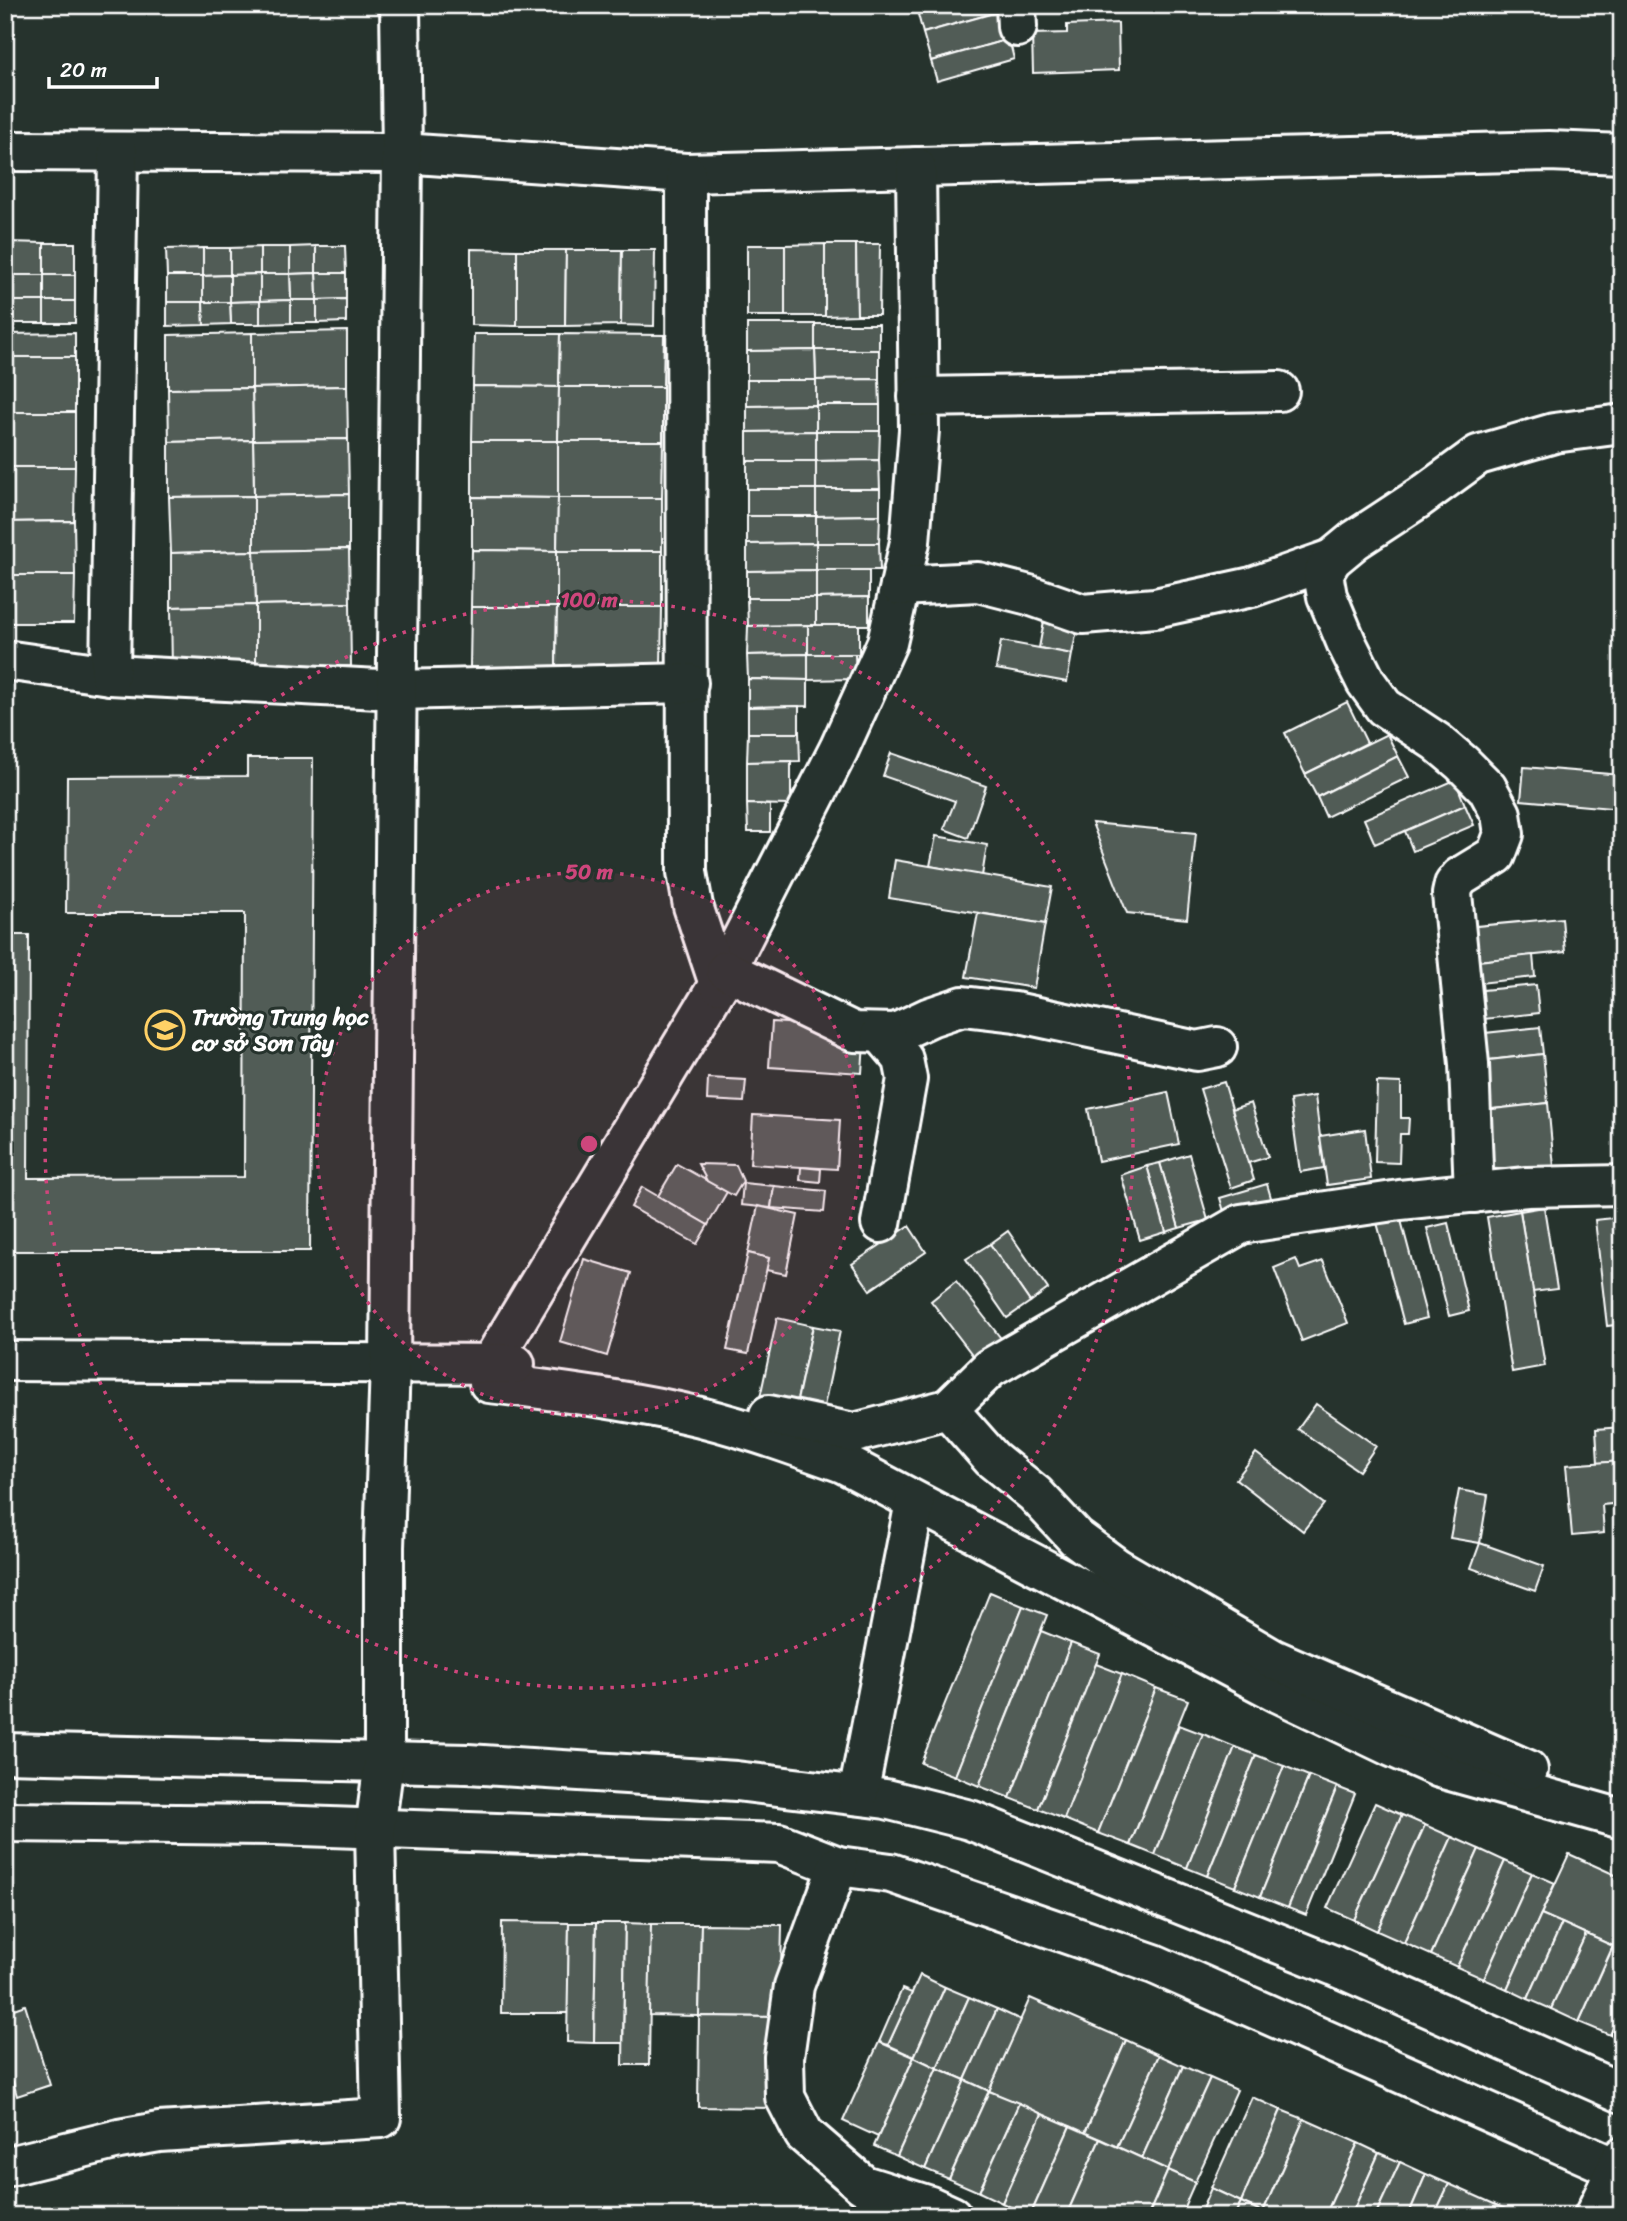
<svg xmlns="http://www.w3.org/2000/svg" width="1627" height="2221" font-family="Sriracha,sans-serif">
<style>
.building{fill:#515c57;stroke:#fff;stroke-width:2}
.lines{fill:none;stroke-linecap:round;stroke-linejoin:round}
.minor-casing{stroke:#fff;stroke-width:44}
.minor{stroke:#26332d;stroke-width:38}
.ring{fill:none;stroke:#ce467c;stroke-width:3.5;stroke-dasharray:3.5 7}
.labels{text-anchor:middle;stroke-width:6;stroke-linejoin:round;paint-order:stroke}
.poi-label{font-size:23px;font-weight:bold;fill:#fff;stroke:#26332d;text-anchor:start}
.centre{fill:#ce467c;stroke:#26332d;stroke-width:3.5}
.ring-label{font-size:21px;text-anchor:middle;font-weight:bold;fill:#ce467c;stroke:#26332d;stroke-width:6;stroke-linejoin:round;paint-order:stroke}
</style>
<rect width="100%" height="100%" fill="#26332d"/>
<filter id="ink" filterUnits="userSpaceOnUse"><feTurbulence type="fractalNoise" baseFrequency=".0143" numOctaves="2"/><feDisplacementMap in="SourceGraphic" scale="14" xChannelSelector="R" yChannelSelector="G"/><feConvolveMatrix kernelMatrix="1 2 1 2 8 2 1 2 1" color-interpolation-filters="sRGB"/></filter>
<g filter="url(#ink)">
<g class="building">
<path d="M924,5H999L1001,11L923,33L916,7Z"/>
<path d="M1001,11L1009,39L931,61L923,33Z"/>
<path d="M1118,23L1119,70L1033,73L1032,34L1067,33V25Z"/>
<path d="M1009,39L1014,59L937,81L931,61Z"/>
<path d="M5,242H8L7,275H5Z"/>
<path d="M8,242L44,243V275H7Z"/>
<rect x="44" y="243" width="31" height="32"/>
<path d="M825,244H856L857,315L825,316Z"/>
<path d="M825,244V316H785V245Z"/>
<path d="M856,244H880L879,315H857Z"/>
<rect x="747" y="245" width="38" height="71"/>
<path d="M316,246H345L346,273H316Z"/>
<path d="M316,246V273L290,274V247Z"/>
<rect x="260" y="247" width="30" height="27"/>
<path d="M260,247V274L230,275V248Z"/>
<path d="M203,248H230V275L203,276Z"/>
<path d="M203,248V276H167L166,249Z"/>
<path d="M471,249L517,250V326L471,325Z"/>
<path d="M517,250H566L565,326H517Z"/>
<path d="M566,250H622L621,325L565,326Z"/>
<path d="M622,250H655L654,326L621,325Z"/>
<path d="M316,273H346V299L317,300Z"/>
<path d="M316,273L317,300H291L290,274Z"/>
<path d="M260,274H290L291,300L260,301Z"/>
<path d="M260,274V301L230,302V275Z"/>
<rect x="5" y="275" width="2" height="26"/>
<rect x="7" y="275" width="37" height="26"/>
<rect x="44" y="275" width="31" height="26"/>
<path d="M230,275V302H203V276Z"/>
<rect x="167" y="276" width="36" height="26"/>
<path d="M346,299V322L317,323V300Z"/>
<rect x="291" y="300" width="26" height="23"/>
<path d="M291,300V323L260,324V301Z"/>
<rect x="7" y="301" width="37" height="22"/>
<rect x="44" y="301" width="31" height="22"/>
<path d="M260,301V324H231L230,302Z"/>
<path d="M167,302H203L204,325L167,326Z"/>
<path d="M203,302H230L231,324L204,325Z"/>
<path d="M747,324H815V350L747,351Z"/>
<rect x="815" y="324" width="64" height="26"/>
<path d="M347,331V386L252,388V333Z"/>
<path d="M75,333V357H5V334Z"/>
<path d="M252,333V388L168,389V335Z"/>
<path d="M474,334H560L559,387L473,386Z"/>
<path d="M560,334L664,335L663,387H559Z"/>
<path d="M815,350H879V379L816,380Z"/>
<path d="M815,350L816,380H747V351Z"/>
<rect x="5" y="357" width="70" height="55"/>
<path d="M879,379L880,405H816V380Z"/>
<path d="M747,380H816V405L747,406Z"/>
<path d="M347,386L348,439L253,440L252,388Z"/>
<path d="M473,386L559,387L558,441H472Z"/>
<path d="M559,387H663V441H558Z"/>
<path d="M252,388L253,440L169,442L168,389Z"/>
<rect x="816" y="405" width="64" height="26"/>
<path d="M816,405V431L747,432V406Z"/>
<rect x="5" y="412" width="70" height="55"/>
<path d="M816,431H880L879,460L816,461Z"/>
<path d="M816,431V461H747V432Z"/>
<path d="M348,439L349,494L254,496L253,440Z"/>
<path d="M253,440L254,496L169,497V442Z"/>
<path d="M472,441H558V498L472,497Z"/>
<path d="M558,441H663L662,498H558Z"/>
<path d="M879,460L880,489H816V461Z"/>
<rect x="747" y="461" width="69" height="28"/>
<path d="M5,467H75L74,521L5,522Z"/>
<rect x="747" y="489" width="69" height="27"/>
<path d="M816,489H880V515L816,516Z"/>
<path d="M349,494V549L254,551V496Z"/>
<path d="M254,496V551L171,553L169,497Z"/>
<path d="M472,497L558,498L557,551L472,550Z"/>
<path d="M558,498H662V551H557Z"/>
<path d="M880,515L879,543H816V516Z"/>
<path d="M747,516H816V543L747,544Z"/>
<path d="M74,521L75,575H5V522Z"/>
<path d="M816,543H879L880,570H816Z"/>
<path d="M816,543V570L747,571V544Z"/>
<path d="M349,549L350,603L256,605L254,551Z"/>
<path d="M472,550L557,551V607H471Z"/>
<path d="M254,551L256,605L171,607V553Z"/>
<rect x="557" y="551" width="105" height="56"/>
<path d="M816,570H869V597L816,598Z"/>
<path d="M816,570V598H747V571Z"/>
<path d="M5,575H75L74,623H5Z"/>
<path d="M869,597V625H816V598Z"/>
<path d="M747,598H816V625L748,626Z"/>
<path d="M350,603L351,666L256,668V605Z"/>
<path d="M256,605V668L172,670L171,607Z"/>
<path d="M471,607H557L556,667H470Z"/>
<path d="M557,607H662L661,668L556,667Z"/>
<path d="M1046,610L1080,617L1072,654L1039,648Z"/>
<rect x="808" y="625" width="51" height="29"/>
<path d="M808,625V654L747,655L748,626Z"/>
<path d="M1001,641L1072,654L1067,682L996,669Z"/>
<path d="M808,654H855L856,679L808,680Z"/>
<path d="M808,654V680L748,679L747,655Z"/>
<path d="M748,679L808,680V706L748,707Z"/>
<path d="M1347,702L1367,743L1305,774L1285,733Z"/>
<path d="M799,706V733H748V707Z"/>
<path d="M748,733H799L800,761L747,762Z"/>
<path d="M1387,734L1398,756L1317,797L1305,774Z"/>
<path d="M891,753L986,786L968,838L944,829L955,801L883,776Z"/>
<path d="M1398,756L1409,777L1326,817L1317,797Z"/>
<path d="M247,758H313L310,1251H5V935H29L28,1178L244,1177L245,913H66L67,777L247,776Z"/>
<path d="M791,761V805L747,804V762Z"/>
<path d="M1524,767L1622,775V809L1521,800Z"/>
<path d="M1455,780L1465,805L1375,844L1364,819Z"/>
<path d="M747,804L770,805V832H748Z"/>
<path d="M1465,805L1474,825L1413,851L1405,831Z"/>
<path d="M1092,823L1196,833L1187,919L1127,913Z"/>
<path d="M936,836L987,845L982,876L930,866Z"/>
<path d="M895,860L1052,887L1045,924L889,898Z"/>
<path d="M978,913L1045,924L1034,988L966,977Z"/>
<path d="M1562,918L1565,952L1469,962L1466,927Z"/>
<path d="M1533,955L1535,977L1471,984L1469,962Z"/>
<path d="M1536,985L1539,1013L1475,1020L1472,991Z"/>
<path d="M772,1022L829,1026L864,1042L862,1073L769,1067Z"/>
<path d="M1540,1027L1543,1054L1480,1061L1476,1034Z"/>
<path d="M1543,1054L1548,1103L1484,1110L1480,1061Z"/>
<path d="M708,1078L746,1080L744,1102L707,1100Z"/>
<path d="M1224,1082L1254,1180L1231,1188L1200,1089Z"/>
<path d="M1377,1082L1401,1083V1118H1409L1408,1134H1400L1399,1163L1375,1162Z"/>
<path d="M1168,1092L1179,1144L1098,1161L1088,1109Z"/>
<path d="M1315,1096L1324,1168L1300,1172L1290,1100Z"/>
<path d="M1251,1103L1268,1157L1248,1163L1232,1109Z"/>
<path d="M1548,1103L1554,1167L1490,1174L1484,1110Z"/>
<path d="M753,1115L840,1120L837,1169L750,1164Z"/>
<path d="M1365,1129L1371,1179L1327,1185L1320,1136Z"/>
<path d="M1189,1154L1208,1220L1179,1228L1160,1163Z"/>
<path d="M1160,1163L1179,1228L1166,1232L1147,1166Z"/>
<path d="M677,1164L727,1192L708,1225L658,1196Z"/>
<path d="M698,1164L736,1165L743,1181L734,1196L707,1181Z"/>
<path d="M1147,1166L1166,1232L1140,1240L1121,1175Z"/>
<path d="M801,1167L821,1169L820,1182L800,1180Z"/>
<path d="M743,1183L774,1186L771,1208L741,1205Z"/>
<path d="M1267,1184L1272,1201L1225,1215L1220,1198Z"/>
<path d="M774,1186L826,1191L824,1212L771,1208Z"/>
<path d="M642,1187L708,1225L697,1244L631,1207Z"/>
<path d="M758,1206L798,1215L786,1274L766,1270L769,1258L748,1253Z"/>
<path d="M1544,1207L1557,1289L1533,1292L1520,1211Z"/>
<path d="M1398,1209L1427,1318L1404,1324L1375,1215Z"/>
<path d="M1520,1211L1545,1366L1512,1372L1487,1217Z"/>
<path d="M1622,1217V1324L1607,1326L1595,1220Z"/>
<path d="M1448,1223L1469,1311L1449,1316L1427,1228Z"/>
<path d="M909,1226L926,1252L870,1290L852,1264Z"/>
<path d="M1008,1231L1048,1289L1030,1302L990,1244Z"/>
<path d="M990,1244L1030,1302L1007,1318L966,1259Z"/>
<path d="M748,1253L769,1258L748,1354L727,1350Z"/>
<path d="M584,1259L631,1273L607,1356L560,1342Z"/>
<path d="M1296,1259L1300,1269L1323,1261L1348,1323L1302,1341L1274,1268Z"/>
<path d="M956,1281L1007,1346L981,1366L931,1301Z"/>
<path d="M777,1318L813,1326L795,1410L759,1402Z"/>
<path d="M813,1326L840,1331L822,1416L795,1410Z"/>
<path d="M1316,1404L1376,1446L1359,1471L1298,1429Z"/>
<path d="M1622,1427V1461L1598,1463L1596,1429Z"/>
<path d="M1256,1453L1324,1504L1303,1531L1236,1479Z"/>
<path d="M1622,1461V1503L1602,1505L1604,1533L1572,1536L1566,1465Z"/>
<path d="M1459,1490L1488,1495L1480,1543L1450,1538Z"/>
<path d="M1480,1543L1544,1566L1535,1591L1471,1568Z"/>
<path d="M990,1592L1023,1606L955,1776L921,1763Z"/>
<path d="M1023,1606L1047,1615L979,1786L955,1776Z"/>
<path d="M1041,1631L1071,1643L1010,1798L979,1786Z"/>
<path d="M1071,1643L1100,1654L1038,1809L1010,1798Z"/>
<path d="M1096,1664L1122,1674L1064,1819L1038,1809Z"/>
<path d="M1122,1674L1156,1688L1098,1833L1064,1819Z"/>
<path d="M1156,1688L1188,1700L1130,1845L1098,1833Z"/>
<path d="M1179,1725L1203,1734L1155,1855L1130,1845Z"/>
<path d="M1203,1734L1235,1747L1187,1868L1155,1855Z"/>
<path d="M1235,1747L1256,1755L1207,1876L1187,1868Z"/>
<path d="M1256,1755L1284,1766L1235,1887L1207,1876Z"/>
<path d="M1284,1766L1309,1776L1260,1897L1235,1887Z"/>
<path d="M1309,1776L1337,1787L1288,1908L1260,1897Z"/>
<path d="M1337,1787L1355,1794L1306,1915L1288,1908Z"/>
<path d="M1375,1803L1402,1815L1354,1920L1327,1908Z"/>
<path d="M1402,1815L1425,1825L1377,1931L1354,1920Z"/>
<path d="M1425,1825L1452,1837L1404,1943L1377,1931Z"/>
<path d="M1452,1837L1479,1849L1431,1955L1404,1943Z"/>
<path d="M1479,1849L1505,1861L1457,1967L1431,1955Z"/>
<path d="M1569,1854L1622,1878V1927L1613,1946L1541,1914Z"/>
<path d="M1505,1861L1532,1873L1484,1979L1457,1967Z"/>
<path d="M1532,1873L1555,1883L1507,1989L1484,1979Z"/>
<path d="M1541,1914L1562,1923L1528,1999L1507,1989Z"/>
<path d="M502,1922L569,1923L568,2013H501Z"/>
<path d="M569,1923H596L594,2043L567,2042Z"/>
<path d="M596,1923H625L623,2043H594Z"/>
<path d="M625,1923L651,1924L649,2065H623Z"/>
<path d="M1562,1923L1586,1934L1551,2009L1528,1999Z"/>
<path d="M651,1924H701L699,2016L649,2015Z"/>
<path d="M701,1924L782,1925L780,2017L699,2016Z"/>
<path d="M1622,1927V2009L1610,2035L1579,2022Z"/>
<path d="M1586,1934L1613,1946L1579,2022L1551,2009Z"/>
<path d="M920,1975L945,1987L914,2057L888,2045Z"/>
<path d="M945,1987L969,1997L937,2068L914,2057Z"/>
<path d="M902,1989L912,1993L888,2045L879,2042Z"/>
<path d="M969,1997L997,2009L965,2080L937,2068Z"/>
<path d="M1030,1998L1126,2040L1085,2133L989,2091Z"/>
<path d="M25,2005L50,2085L17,2096L13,2082L5,2084V2012Z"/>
<path d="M997,2009L1021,2020L989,2091L965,2080Z"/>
<path d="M1622,2009V2041L1610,2035Z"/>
<path d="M699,2016L780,2017L779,2108L698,2107Z"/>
<path d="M1126,2040L1159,2055L1117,2147L1085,2133Z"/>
<path d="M879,2042L914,2057L878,2137L843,2121Z"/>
<path d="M1159,2055L1183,2066L1142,2158L1117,2147Z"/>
<path d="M914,2057L937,2068L897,2156L874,2146Z"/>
<path d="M1183,2066L1210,2078L1168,2170L1142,2158Z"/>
<path d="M937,2068L965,2080L925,2169L897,2156Z"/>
<path d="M1210,2078L1237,2090L1195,2182L1168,2170Z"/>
<path d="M965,2080L989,2091L949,2179L925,2169Z"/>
<path d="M989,2091L1019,2103L979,2192L949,2179Z"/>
<path d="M1252,2097L1281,2110L1241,2202L1211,2188Z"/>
<path d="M1019,2103L1042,2114L1002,2203L979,2192Z"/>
<path d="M1281,2110L1304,2119L1263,2212L1241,2202Z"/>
<path d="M1042,2114L1070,2126L1030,2216L1002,2203Z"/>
<path d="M1304,2119L1358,2143L1325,2216H1272L1263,2212Z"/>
<path d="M1070,2126L1100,2139L1066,2216H1030Z"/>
<path d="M1100,2139L1168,2170L1148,2216H1066Z"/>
<path d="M1358,2143L1379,2153L1351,2216H1325Z"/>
<path d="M1379,2153L1400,2162L1375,2216H1351Z"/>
<path d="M1400,2162L1426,2174L1408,2216H1375Z"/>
<path d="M1168,2170L1195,2182L1180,2216H1148Z"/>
<path d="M1426,2174L1449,2184L1434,2216H1408Z"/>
<path d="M1449,2184L1521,2216H1434Z"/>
<path d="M1211,2188L1241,2202L1234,2216H1199Z"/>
<path d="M1241,2202L1263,2212L1261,2216H1234Z"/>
</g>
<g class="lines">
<g class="minor-casing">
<g id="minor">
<path d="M1016,5L1017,27"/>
<path d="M5,151L402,153L686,173L1549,151L1622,154"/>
<path d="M916,167L919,430L910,542L887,643L839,749L719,984L491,1363L489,1383C553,1390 616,1399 679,1412C735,1424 790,1444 843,1463L1279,1693L1390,1746L1440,1768L1622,1819"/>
<path d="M686,173L687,872L693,906L719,984"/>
<path d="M918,397L1279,391"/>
<path d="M900,586L978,582L1029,595L1083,614L1155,608L1252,587L1332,559"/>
<path d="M5,660L110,675L398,690L688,683"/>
<path d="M110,675L118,153"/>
<path d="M726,970L854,1032L896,1033L930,1017L963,1006L1015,1012L1197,1051L1217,1047"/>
<path d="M881,1033L903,1059L907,1079L881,1223"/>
<path d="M1474,1193L1469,1064L1452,894L1454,885L1460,877L1496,855L1504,834L1501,814L1487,788L1462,763L1437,742L1384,707L1366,682L1347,644L1327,596L1323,574L1332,559L1355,540L1419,498L1478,455L1554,433L1622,424"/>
<path d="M5,1361L515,1364"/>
<path d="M948,1409L992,1459L1035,1494L1076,1538L1117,1568L1273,1659L1528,1770"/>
<path d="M769,1415L854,1433L948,1409L990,1368L1241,1224L1400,1200L1527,1187L1622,1185"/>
<path d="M5,1753L468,1764L736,1781L886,1799L970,1820L1335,1966L1622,2093"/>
<path d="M858,1795L915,1502"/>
<path d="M5,1822L275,1825L779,1843L838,1866L891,1873L1154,1964L1622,2171"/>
<path d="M838,1866L794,1986L784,2057L785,2097L804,2134L863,2185L930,2206L952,2216"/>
<path d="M5,2167L119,2139L159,2132L381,2118L375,1829L384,1762V1547L390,1363L402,153L400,5"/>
<path d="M1594,2216L1622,2157"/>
</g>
</g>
<use href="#minor" class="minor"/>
</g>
</g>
<circle cx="589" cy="1144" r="272" fill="#ce467c" fill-opacity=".12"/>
<g class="ring">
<circle cx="589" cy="1144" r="272"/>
<circle cx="589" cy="1144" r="544"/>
</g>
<defs>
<g id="school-ring" transform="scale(2.0125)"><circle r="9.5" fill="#26332d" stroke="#ffd166" stroke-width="1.5"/><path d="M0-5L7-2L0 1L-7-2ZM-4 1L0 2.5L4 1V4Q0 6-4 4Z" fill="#ffd166"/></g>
</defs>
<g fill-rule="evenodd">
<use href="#school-ring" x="165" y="1030"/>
</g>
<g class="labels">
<g class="poi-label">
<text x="192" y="1025">Trường Trung học<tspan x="192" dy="26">cơ sở Sơn Tây</tspan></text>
</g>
</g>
<circle cx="589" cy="1144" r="10" class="centre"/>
<g class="ring-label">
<text x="589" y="607">100 m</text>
<text x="589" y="879">50 m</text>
</g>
<rect width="1627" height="2221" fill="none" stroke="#26332d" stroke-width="28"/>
<rect x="14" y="14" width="1599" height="2193" fill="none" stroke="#fff" stroke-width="2.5" filter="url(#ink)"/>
<path d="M49 77v10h108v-10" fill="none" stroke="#ffffff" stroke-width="3.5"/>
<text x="60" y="77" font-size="21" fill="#ffffff" stroke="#26332d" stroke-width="5" paint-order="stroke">20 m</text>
</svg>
